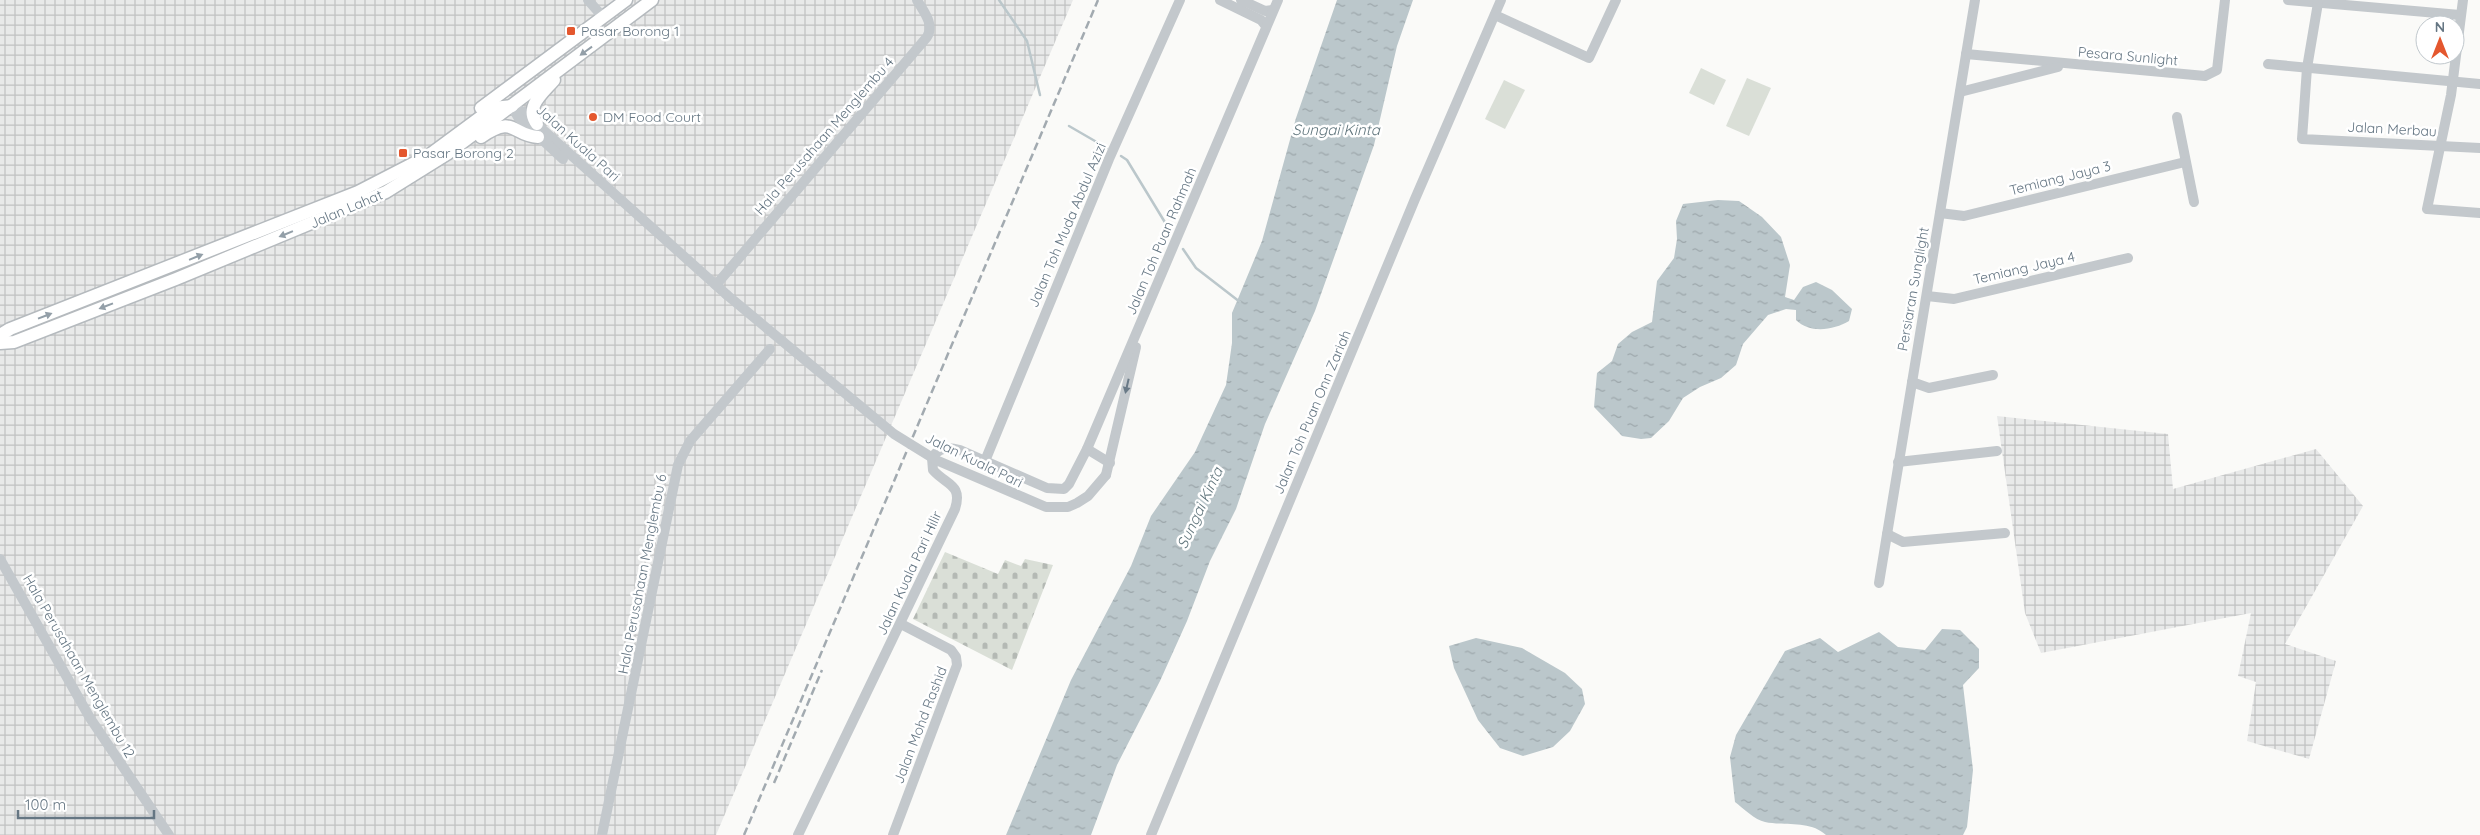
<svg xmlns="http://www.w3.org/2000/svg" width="2480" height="835" font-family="Quicksand,sans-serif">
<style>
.industrial{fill:url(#industrial-grid)}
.grass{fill:#dadfd7}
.cemetery{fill:url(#cemetery-stones)}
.water{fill:url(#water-ripples)}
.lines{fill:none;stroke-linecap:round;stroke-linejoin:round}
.stream{stroke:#bbc7cb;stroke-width:2.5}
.major-casing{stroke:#b5babe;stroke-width:15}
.minor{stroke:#c3c8cc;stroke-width:10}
.major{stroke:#fff;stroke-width:12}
.rail{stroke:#a2aab0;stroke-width:2.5;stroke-dasharray:8 4;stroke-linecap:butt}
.minor-bridge{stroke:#c3c8cc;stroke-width:10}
.oneway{fill:#939fa8}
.oneway2{fill:#6a7a87}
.poi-dot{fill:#e4572e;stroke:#fff;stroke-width:2}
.labels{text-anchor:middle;stroke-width:5;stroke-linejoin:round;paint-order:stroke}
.poi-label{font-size:14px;fill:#657683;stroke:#fff;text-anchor:start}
.street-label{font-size:14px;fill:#657683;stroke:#fff}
.water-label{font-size:15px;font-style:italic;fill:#60757c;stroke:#fff}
</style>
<defs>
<pattern id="industrial-grid" width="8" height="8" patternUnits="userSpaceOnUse" patternTransform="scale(1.25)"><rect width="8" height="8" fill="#e8e9e9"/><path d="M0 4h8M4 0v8" fill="none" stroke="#c0c1c2"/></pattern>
<pattern id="cemetery-stones" width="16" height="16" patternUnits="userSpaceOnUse" patternTransform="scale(1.25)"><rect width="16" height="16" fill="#dadfd7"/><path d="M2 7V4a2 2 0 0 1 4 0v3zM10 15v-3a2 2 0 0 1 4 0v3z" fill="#b4b9b4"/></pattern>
<pattern id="water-ripples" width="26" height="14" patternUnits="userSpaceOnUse" patternTransform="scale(1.25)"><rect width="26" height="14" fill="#bbc7cb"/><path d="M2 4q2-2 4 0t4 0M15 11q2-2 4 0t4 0" fill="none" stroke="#9ca6aa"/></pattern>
</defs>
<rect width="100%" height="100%" fill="#fafaf8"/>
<g class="industrial">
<path d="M0,0H1073L716,835H0Z"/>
<path d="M1997,416L2168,434L2173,489L2316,449L2363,506L2285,644L2336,661L2309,759L2247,741L2256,682L2238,676L2251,613L2041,653L2025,613Z"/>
</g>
<g class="grass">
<path d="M1701,68L1726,80L1714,105L1689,93Z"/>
<path d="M1747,78L1771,88L1749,136L1726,126Z"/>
<path d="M1504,80L1525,90L1505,129L1485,119Z"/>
</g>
<path class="cemetery" d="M945,552L998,574L1005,560L1021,566L1025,559L1053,565L1012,670L913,619Z"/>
<g class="water">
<path d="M1337,0H1413L1397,46L1374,145L1315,311L1265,424L1236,509L1210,561L1187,621L1160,681L1117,765L1091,835H1006L1071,680L1131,566L1151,516L1195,452L1226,385L1232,343V313L1262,241L1296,118Z"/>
<path d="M1718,200L1739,201L1762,217L1781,237L1790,265L1785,297L1794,300L1803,287L1816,282L1832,290L1852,309L1849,321C1834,330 1810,334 1796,320V310L1786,309L1768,315L1743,344L1736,365L1721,378L1700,387L1683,398L1669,421L1651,438L1641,439L1622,436L1594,407L1597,373L1612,361L1618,344L1632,332L1652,322L1657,281L1674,258L1677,239L1676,221L1683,204Z"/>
<path d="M1942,629L1960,630L1979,649V668L1963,685L1973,770L1967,827L1963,835H1826C1810,820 1784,826 1765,822C1755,820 1743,808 1735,802L1730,757L1736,735L1785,651L1820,638L1838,652L1879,632L1898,647L1925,650Z"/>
<path d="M1476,638L1522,648L1565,673L1582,689L1585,704L1570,731L1553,747L1523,756L1500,748L1478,720L1454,668L1449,646Z"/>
</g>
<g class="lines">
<g class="stream">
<path d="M999,0L1027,41L1040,95"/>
<path d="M1069,126L1107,148"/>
<path d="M1121,156L1127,160L1169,229"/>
<path d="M1183,249L1196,268L1240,302"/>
</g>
<g class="major-casing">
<g id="major">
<path d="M481,108L626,0"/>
<path d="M537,124C524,107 543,93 554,80"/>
<path d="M481,137C515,114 511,135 538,137"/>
<path d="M0,335L10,329L358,192L428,156L493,108L512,106"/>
<path d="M0,343L14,342L176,279L386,192L447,154L652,0"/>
</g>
</g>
<g class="minor">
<path d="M588,0L602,16"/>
<path d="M1220,0L1261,20L1266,26"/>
<path d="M1241,0L1265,11L1273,10"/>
<path d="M2288,0L2460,15"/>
<path d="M2463,0L2451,95L2427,209L2480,213"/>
<path d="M2318,3L2307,68L2302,139L2480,148"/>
<path d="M1495,15L1589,58L1616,0"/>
<path d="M1966,54L2205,76L2217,70L2225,0"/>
<path d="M2268,64L2480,84"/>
<path d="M1960,92L2058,67"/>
<path d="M512,106L523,112L727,295"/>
<path d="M512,107L518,117L563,159"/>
<path d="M2177,117L2194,202"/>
<path d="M1940,213L1964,216L2185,162"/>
<path d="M716,285L927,37C935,24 923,11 917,0"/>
<path d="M1927,296L1954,299L2128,258"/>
<path d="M1912,382L1929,388L1993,375"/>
<path d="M1087,449L1110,463"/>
<path d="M985,461L1109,159L1180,0"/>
<path d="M1898,462L1997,451"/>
<path d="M1106,475L1136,347"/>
<path d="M1887,534L1903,542L2005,533"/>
<path d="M0,559L90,718L169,835"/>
<path d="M1879,583L1975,0"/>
<path d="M602,835L678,465L690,441L770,349"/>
<path d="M798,835L955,509C963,484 946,485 933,470L932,458C939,447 948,447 960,450L1047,488L1064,489L1069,484L1087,449L1278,0"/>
<path d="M893,835L957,665L956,657L951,650L901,624"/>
<path d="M1151,835L1415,199L1501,0"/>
</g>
<use href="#major" class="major"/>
<g class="rail">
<path d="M774,783L822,670"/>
<path d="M744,835L1098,0"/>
</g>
<path class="minor-bridge" d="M727,295L894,434L936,460L1046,507H1068L1077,503L1088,496L1106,475"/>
</g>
<defs><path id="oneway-solid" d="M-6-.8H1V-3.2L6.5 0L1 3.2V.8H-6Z" transform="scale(1.25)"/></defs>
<g class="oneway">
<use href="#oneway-solid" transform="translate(586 51) rotate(144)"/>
<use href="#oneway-solid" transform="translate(286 234) rotate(158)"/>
<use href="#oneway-solid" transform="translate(196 257) rotate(-22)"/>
<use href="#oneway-solid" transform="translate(106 306) rotate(159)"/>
<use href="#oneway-solid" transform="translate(45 316) rotate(-21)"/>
</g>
<use class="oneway2" href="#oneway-solid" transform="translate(1127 386) rotate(103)"/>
<g class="poi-dot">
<rect x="566" y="26" width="10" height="10" rx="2.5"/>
<circle cx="593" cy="117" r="5"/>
<rect x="398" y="148" width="10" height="10" rx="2.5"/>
</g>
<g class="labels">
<g class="poi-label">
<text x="581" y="36">Pasar Borong 1</text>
<text x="603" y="122">DM Food Court</text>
<text x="413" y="158">Pasar Borong 2</text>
</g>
<g class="street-label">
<text transform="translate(2128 56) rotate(5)" y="5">Pesara Sunlight</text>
<text transform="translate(2392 129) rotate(3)" y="5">Jalan Merbau</text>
<text transform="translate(824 136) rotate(-49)" y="5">Hala Perusahaan Menglembu 4</text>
<text transform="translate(578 143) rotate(42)" y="5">Jalan Kuala Pari</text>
<text transform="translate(2060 178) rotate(-14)" y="5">Temiang Jaya 3</text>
<text transform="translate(346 209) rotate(-23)" y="5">Jalan Lahat</text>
<text transform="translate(1067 225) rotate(-67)" y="5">Jalan Toh Muda Abdul Azizi</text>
<text transform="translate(1161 241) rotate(-67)" y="5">Jalan Toh Puan Rahmah</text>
<text transform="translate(2024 268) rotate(-13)" y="5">Temiang Jaya 4</text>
<text transform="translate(1913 289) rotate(-80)" y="5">Persiaran Sunglight</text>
<text transform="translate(1312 412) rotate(-67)" y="5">Jalan Toh Puan Onn Zariah</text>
<text transform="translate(974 460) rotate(26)" y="5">Jalan Kuala Pari</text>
<text transform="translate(909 573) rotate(-65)" y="5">Jalan Kuala Pari Hilir</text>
<text transform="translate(642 574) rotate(-79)" y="5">Hala Perusahaan Menglembu 6</text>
<text transform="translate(79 666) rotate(60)" y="5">Hala Perusahaan Menglembu 12</text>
<text transform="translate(920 725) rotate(-69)" y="5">Jalan Mohd Rashid</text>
</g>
<g class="water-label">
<text x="1336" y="135">Sungai Kinta</text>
<text transform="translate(1200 508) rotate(-65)" y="5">Sungai Kinta</text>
</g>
</g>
<g transform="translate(2440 40)"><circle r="24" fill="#ffffff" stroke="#c1c8cd"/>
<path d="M0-4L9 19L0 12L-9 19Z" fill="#e4572e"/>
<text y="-8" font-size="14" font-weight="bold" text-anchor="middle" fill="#657683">N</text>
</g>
<path d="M18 810v8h136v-8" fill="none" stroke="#657683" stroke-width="2.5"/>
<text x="25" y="810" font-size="15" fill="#657683" stroke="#ffffff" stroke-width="4" paint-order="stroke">100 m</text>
</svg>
